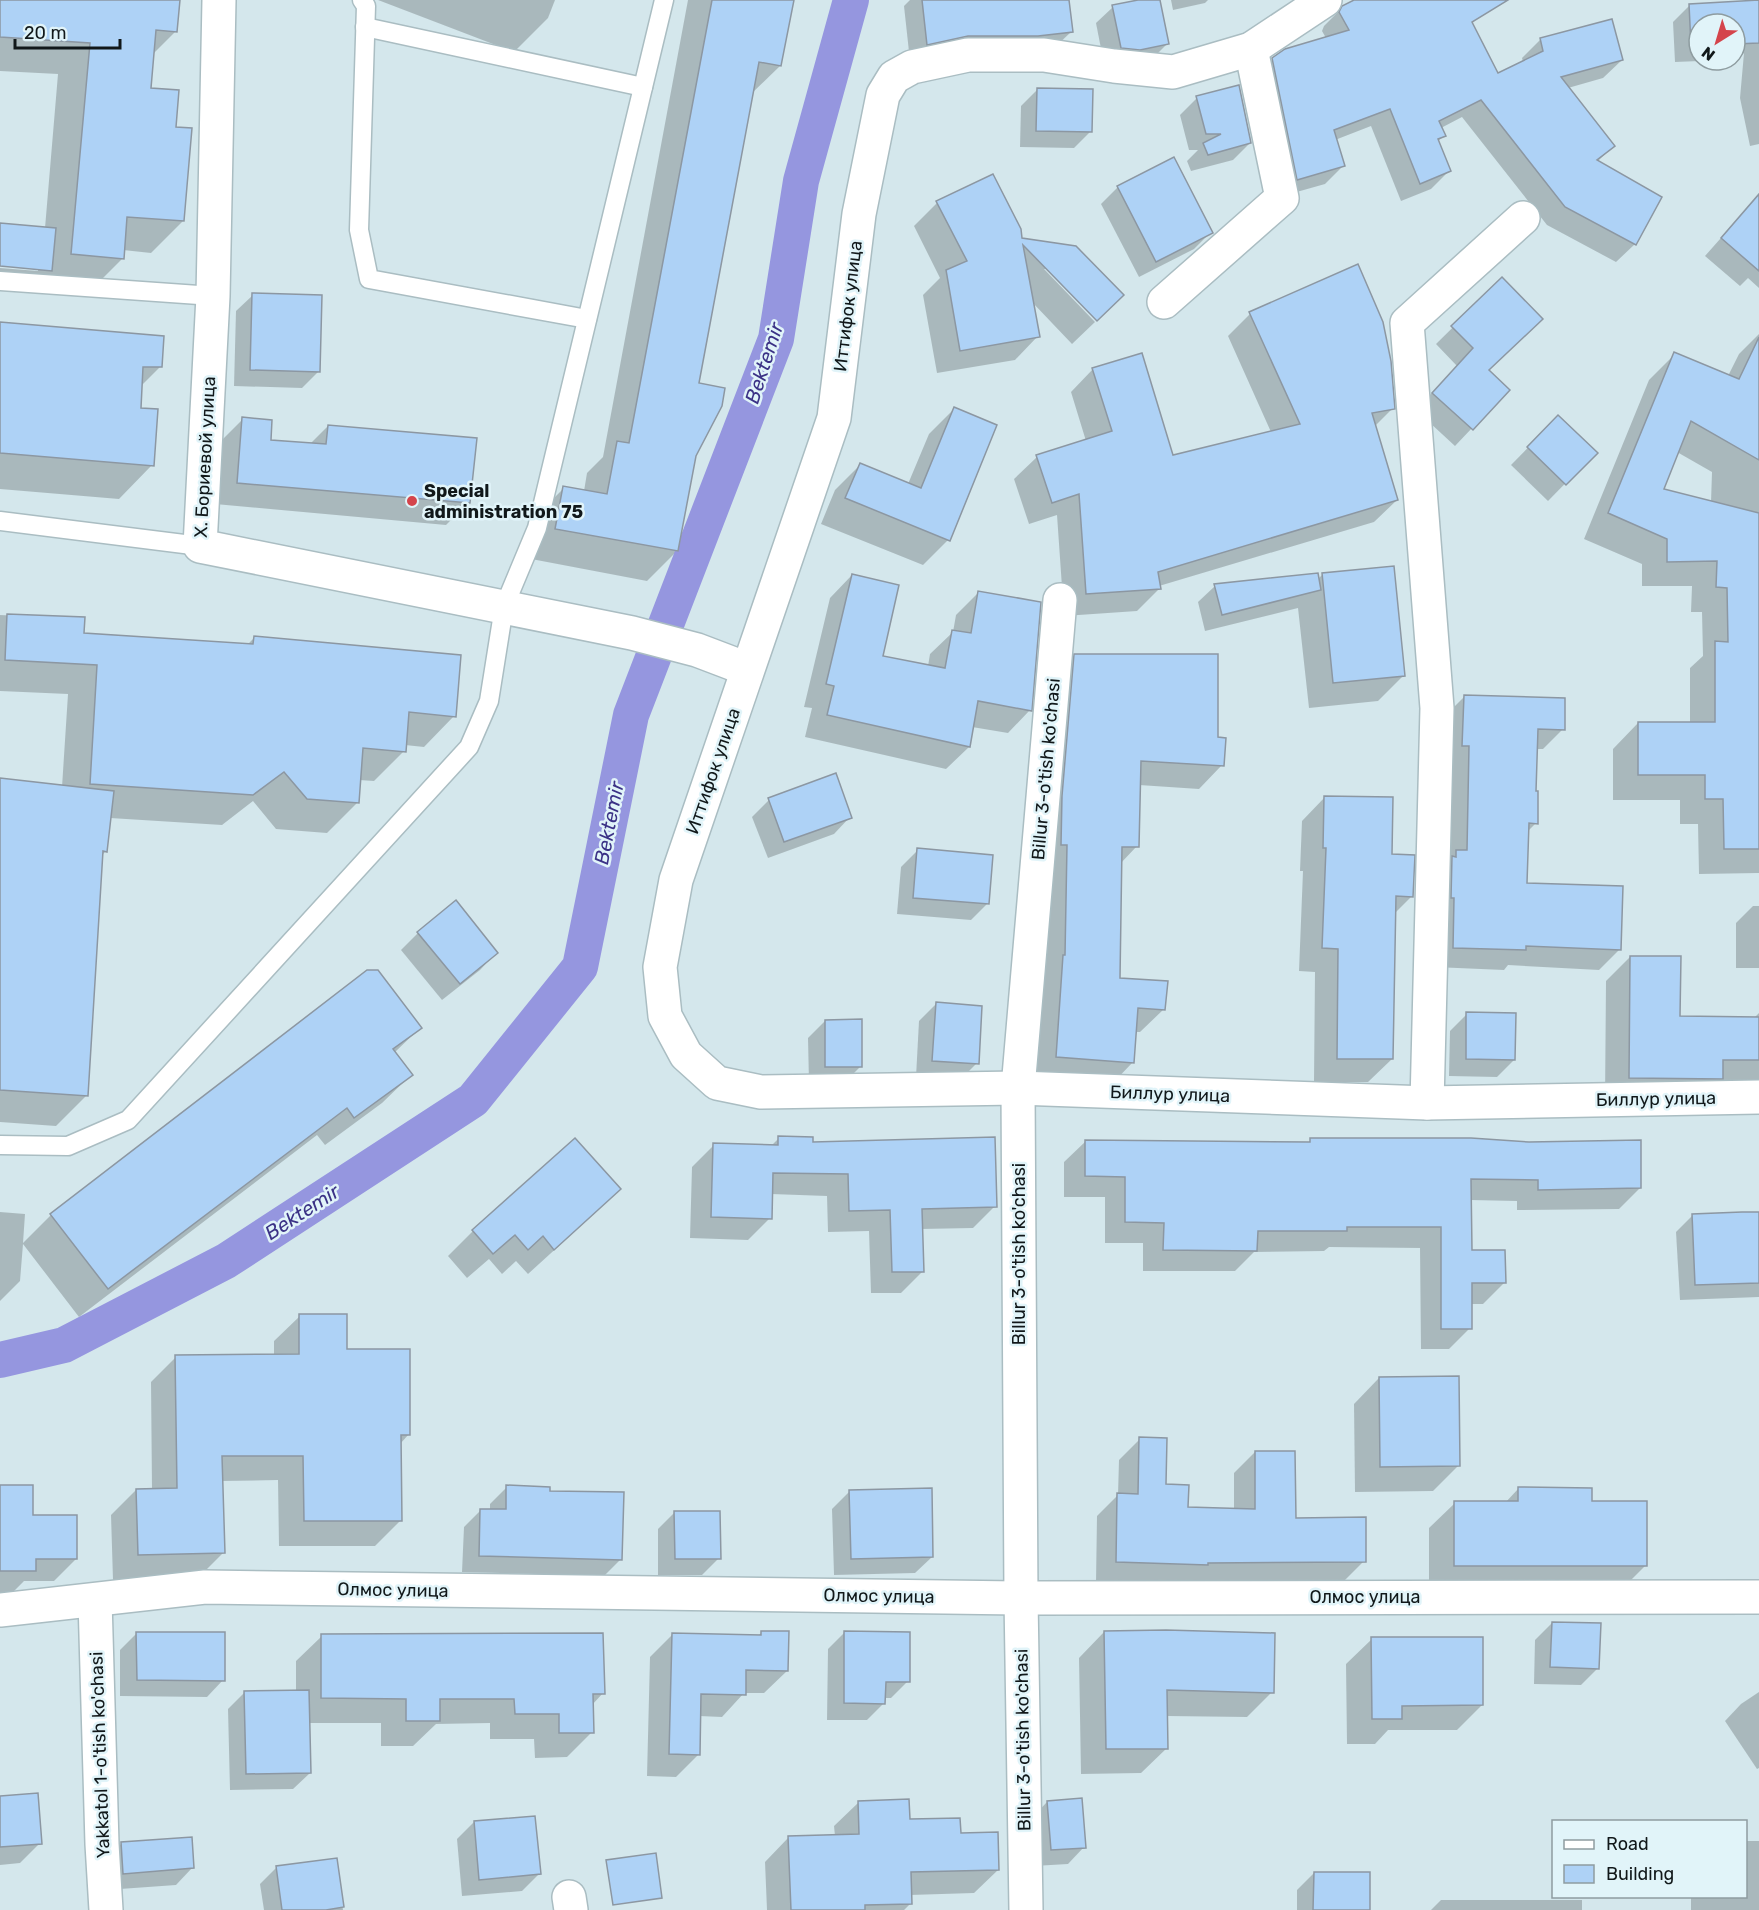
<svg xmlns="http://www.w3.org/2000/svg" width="1759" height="1910" font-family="Rubik,sans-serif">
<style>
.shadow{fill:#0003;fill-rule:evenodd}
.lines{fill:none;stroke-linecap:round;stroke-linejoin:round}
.canal{stroke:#9596df;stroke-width:36}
.building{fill:#aed2f6;stroke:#8c97a2;stroke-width:1.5}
.service-casing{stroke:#aabdc2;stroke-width:21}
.minor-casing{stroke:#aabdc2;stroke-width:36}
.service{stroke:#fff;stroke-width:18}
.minor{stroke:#fff;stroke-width:33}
.poi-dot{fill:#d4444b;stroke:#e1f4f9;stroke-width:2}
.labels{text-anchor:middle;stroke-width:5;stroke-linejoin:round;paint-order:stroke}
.street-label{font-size:18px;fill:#11181a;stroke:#e1f4f9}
.poi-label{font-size:18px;font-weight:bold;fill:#11181a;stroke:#e1f4f9;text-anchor:start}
.water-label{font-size:20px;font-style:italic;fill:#3b3286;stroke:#e1f4f9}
</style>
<rect width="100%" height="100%" fill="#d4e7ec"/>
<g class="shadow">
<path d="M0,0H179L176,31L152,55L150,89L174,128L183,221L151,253L123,250L122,259L90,291L0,284V268L38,271V268L0,265V225L45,228L58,74L0,71Z"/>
<path d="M378,0H555L548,18L514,52Z"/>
<path d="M688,0H792L780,66L751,94L697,384L694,456L677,551L647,581L526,558L534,518L564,488L584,491L587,473L603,457Z"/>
<path d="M910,0H1067L1071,32L1054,48L910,61L904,6Z"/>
<path d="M1145,0H1159L1167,44L1150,61L1104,64L1096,23L1113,7Z"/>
<path d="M1171,0H1208L1205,3L1173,10Z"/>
<path d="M1357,0H1479L1480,15L1471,24L1497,75L1523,62L1522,58L1540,40L1622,60L1603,78L1568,88L1613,146L1597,162L1660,197L1635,244L1616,262L1547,225L1462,117L1441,128L1444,136L1437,142L1449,171L1431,189L1401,201L1371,126L1335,140L1343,166L1325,184L1279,197L1254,77L1273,59L1326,38L1322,31L1324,26L1343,7Z"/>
<path d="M1690,5L1759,28V144L1750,146L1740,98L1744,53L1735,60V24H1699V60H1725L1675,62L1673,22Z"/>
<path d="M1038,89L1091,131L1074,148L1020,147L1021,106Z"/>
<path d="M1197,98L1250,143L1233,160L1191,171L1187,161L1198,150H1189L1180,115Z"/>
<path d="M1118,187L1211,232L1194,249L1139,277L1101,204Z"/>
<path d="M1759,195V288L1748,278L1740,286L1705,256Z"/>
<path d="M937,203L1021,239L1048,269H1044L1095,322L1072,344L1032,302L1038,336L1015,360L937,373L923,295L940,278L914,226Z"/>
<path d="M1502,279L1487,371L1508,390L1455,446L1416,410L1457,366L1436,344Z"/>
<path d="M253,295L319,371L302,388L234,386L236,311Z"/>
<path d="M1250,314L1393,408L1374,427L1397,500L1374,522L1159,586L1160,588L1137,611L1064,616L1057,515L1029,524L1014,479L1037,457L1086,441L1071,392L1093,369L1172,457L1271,432L1228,336Z"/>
<path d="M0,324L160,367L141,386L139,409L152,465L119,499L0,489Z"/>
<path d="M1759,334V873L1699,874L1698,824H1680V800H1613V749L1638,723H1690V668L1703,656L1702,612H1691L1692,586H1642V564L1584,539L1649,380L1675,354L1728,376L1739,354ZM1677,452L1712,472L1711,502L1661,490Z"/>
<path d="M954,409L948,540L923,565L821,524L835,490L860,465L908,484L929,434Z"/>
<path d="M1558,417L1595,453L1548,501L1511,465Z"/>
<path d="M243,419L269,441L310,444L328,426L469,502L446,525L215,504L221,441Z"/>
<path d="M1323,574L1404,675L1378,701L1309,708L1298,608L1205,631L1198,602L1215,586L1317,580Z"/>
<path d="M852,575L881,657L928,666L930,654L953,632L956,615L979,592L1030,710L1008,733L972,727L969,747L946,769L805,737L812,708L804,707L830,598Z"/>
<path d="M0,615L83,619V634L247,645L254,638L454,716L424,747L405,745L404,751L374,781L359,780L358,802L327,833L276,829L253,801L222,825L110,818L106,851L101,856L87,1095L56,1126L0,1122V780L62,787L68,694L0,691Z"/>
<path d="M1075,655L1216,739L1222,765L1199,789L1139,785L1137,846L1120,864L1119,979L1164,1009L1140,1032H1135L1133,1062L1110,1086L1033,1080L1052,679Z"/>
<path d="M1464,697L1563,729L1543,749H1536L1534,793L1536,823L1527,832L1526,884L1620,949L1599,970L1508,965L1504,970L1434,967L1444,717Z"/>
<path d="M1325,797L1390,856L1412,896L1394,914L1392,1059L1368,1082H1314L1315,972L1299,971L1303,871H1300L1302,821Z"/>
<path d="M769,800L850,817L834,834L768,858L752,817Z"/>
<path d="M918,850L988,903L971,920L897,914L901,867Z"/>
<path d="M455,903L496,953L480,970L442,1000L401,950L418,933Z"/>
<path d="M1753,906H1759V968H1736V923Z"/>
<path d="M1630,957L1678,1017L1754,1018L1759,1013V1083L1605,1101L1606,981Z"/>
<path d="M936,1004L977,1063L960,1080L916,1077L919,1021Z"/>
<path d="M1467,1014L1514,1060L1497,1077L1449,1076L1450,1031Z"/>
<path d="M825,1021L861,1066L844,1083H809L808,1038Z"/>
<path d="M420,1028L394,1053L411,1075L382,1103L325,1145L317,1135L79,1317L23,1244L20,1281L0,1301V1212L25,1214L23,1243L51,1215Z"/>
<path d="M779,1138L811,1143L995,1206L973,1228L921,1229L923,1271L901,1293H871L869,1231L828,1232L827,1196L771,1194L770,1218L748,1240L690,1238L692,1167L714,1145L770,1147Z"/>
<path d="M1311,1140L1640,1188L1619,1209L1517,1210V1201L1470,1200V1252L1504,1283L1483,1304H1470V1328L1449,1349H1421L1420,1248L1329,1247L1324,1251L1254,1252L1235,1271H1143V1243H1105V1197H1064V1162L1086,1141L1307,1144Z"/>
<path d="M619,1189L594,1214L528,1274L516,1261L502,1274L489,1259L467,1278L448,1256L473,1231Z"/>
<path d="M1759,1213V1297L1680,1300L1676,1232L1692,1216Z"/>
<path d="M300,1316L346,1350L409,1434L400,1444L401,1520L375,1546H279L278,1480L221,1481L224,1552L198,1578L113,1580L111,1515L136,1490H152L151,1382L176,1357L274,1356V1341Z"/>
<path d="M1379,1378L1458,1466L1433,1491L1355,1492L1354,1404Z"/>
<path d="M1140,1439L1164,1486L1187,1508L1234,1510V1473L1255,1452L1294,1519L1364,1561L1343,1582H1096L1097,1516L1118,1495L1119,1460Z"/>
<path d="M0,1487L76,1559L54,1581H24L12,1593H0Z"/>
<path d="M507,1487L549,1492L621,1559L604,1576L462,1572L464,1527L481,1510H490V1504Z"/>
<path d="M1518,1489L1645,1566L1620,1591L1429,1590V1528L1455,1503H1505Z"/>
<path d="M849,1492L932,1557L915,1573L834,1575L832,1509Z"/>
<path d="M675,1512L719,1558L702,1575H658V1529Z"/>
<path d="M1552,1623L1598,1668L1581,1685L1534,1684L1535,1640Z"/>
<path d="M762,1632L787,1671L764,1693H744L722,1717L699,1716V1754L676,1777L647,1776L650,1657L673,1634L758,1636Z"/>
<path d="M1104,1632L1272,1692L1247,1717L1166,1716L1167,1748L1141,1773L1081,1774L1079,1658Z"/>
<path d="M137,1633L223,1680L207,1697L120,1696V1650Z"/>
<path d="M844,1633L908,1681L891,1698H884V1703L867,1720H827L828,1649Z"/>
<path d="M322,1636L603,1693L592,1705V1732L567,1757L535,1758L534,1739H490V1723L436,1724L413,1746H381V1723H309L310,1773L293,1789L230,1790L228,1709L245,1692H296V1661Z"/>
<path d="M1372,1639L1482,1705L1457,1730H1388L1375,1744H1347L1346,1664Z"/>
<path d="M1759,1692V1768L1757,1769L1725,1721L1741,1704Z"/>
<path d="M0,1797L40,1843L20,1863L0,1865Z"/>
<path d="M1047,1802L1084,1847L1068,1864L1034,1866L1031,1819Z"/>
<path d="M858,1803L908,1821L959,1835L998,1870L974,1893L910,1895L911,1903L904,1910H767L765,1862L788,1838L835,1836L834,1826Z"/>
<path d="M474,1822L539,1874L522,1891L462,1896L457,1839Z"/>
<path d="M1746,1841H1759V1910H1691V1896H1746Z"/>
<path d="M121,1844L192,1868L176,1885L106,1890L104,1861Z"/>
<path d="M336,1860L343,1910H264L260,1884L277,1867Z"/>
<path d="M1314,1873L1368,1910H1297V1890Z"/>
<path d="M1441,1900H1582V1910H1431Z"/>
</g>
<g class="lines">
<path class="canal" d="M0,1360L64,1345L226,1261L473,1100L580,967L631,715L776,339L801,181L851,0"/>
</g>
<g class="building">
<path d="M0,0H180L177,32L156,30L151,88L179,90L176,127L192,128L184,221L127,217L124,259L71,254L90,43L0,37Z"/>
<path d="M712,0H794L781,66L759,62L699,383L725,388L722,406L696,456L678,551L555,529L563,486L607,494L617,441L629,443Z"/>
<path d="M922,0H1069L1073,32L1038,36H968L927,45Z"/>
<path d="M1138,0H1160L1169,44L1140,50L1121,48L1112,5Z"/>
<path d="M1354,0H1508L1472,22L1498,73L1543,51L1540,38L1612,19L1623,60L1561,77L1615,146L1597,160L1662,197L1636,245L1565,207L1481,100L1439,121L1446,136L1438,139L1451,171L1420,184L1390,109L1334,130L1345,166L1297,180L1272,58L1285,49L1349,30L1339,12L1342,6Z"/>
<path d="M1759,0V43L1735,44V24H1699V46H1691L1689,4Z"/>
<path d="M1239,85L1251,143L1208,155L1203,143L1221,134H1206L1196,96Z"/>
<path d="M1037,88L1093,89L1092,132L1036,131Z"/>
<path d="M1174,157L1213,233L1156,262L1117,186Z"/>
<path d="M993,174L1021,229L1022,238L1076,246L1124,295L1097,321L1023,245L1040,337L960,351L946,270L967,261L936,201Z"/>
<path d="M1759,194V271L1721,238Z"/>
<path d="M0,223L56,228L52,271L0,266Z"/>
<path d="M1358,264L1383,322L1391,361L1395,409L1372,413L1398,500L1158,572L1161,589L1086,594L1079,494L1052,503L1036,455L1112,431L1092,368L1142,353L1173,455L1300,424L1249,312Z"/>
<path d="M1502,277L1543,319L1489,370L1510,390L1473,430L1432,393L1473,348L1451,326Z"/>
<path d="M252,293L322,295L320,372L250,370Z"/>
<path d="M0,322L164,336L162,367H143L141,408L158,409L154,466L0,453Z"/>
<path d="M1759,337V460L1691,421L1664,489L1759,513V849H1724L1723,799H1705V775H1638V722H1715V641L1728,642L1727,588L1716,587L1717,561L1667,562V539L1608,513L1674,352L1739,379Z"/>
<path d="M954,407L997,425L950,541L845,498L860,463L921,488Z"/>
<path d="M1558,415L1598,453L1566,485L1527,447Z"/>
<path d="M242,417L272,420L271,440L326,444L328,425L477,438L470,503L237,483Z"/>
<path d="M1394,566L1405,676L1333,683L1322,573Z"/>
<path d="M1318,573L1321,590L1222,615L1214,584Z"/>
<path d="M852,574L899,585L883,656L945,668L952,630L971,633L978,591L1041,602L1032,711L978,701L970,747L827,715L834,686L826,684Z"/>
<path d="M7,614L85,617L84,633L253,644L254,636L461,655L456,717L409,712L406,752L363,748L359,803L307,799L284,772L253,795L90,784L97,665L5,660Z"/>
<path d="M1074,654H1218V737L1226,738L1224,766L1141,761L1139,847H1122L1120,978L1168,981L1165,1010L1138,1008L1134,1063L1056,1057L1063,955H1065L1067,845H1061L1062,796Z"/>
<path d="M1464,695L1565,698V730L1538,729L1536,791H1538V824L1529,823L1527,883L1623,886L1621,950L1526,946V950L1453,948L1454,898H1451L1452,856L1456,857V850H1467L1469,746H1462Z"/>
<path d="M836,773L852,818L784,842L768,798Z"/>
<path d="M0,778L114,791L107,852L103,851L88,1096L0,1090Z"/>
<path d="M1324,796L1393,797L1392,854L1415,855L1413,897L1396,896L1393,1059H1337L1338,949L1322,948L1326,848H1323Z"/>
<path d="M917,848L993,855L989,904L913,898Z"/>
<path d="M456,900L498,953L460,984L417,932Z"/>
<path d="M1630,956H1681L1680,1016L1759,1017V1060H1723V1079L1629,1078Z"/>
<path d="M367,970H378L422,1028L393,1049L413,1075L354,1118L347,1108L108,1289L50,1214Z"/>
<path d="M936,1002L982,1006L979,1064L932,1061Z"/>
<path d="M1466,1012L1516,1013L1515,1060L1466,1059Z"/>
<path d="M862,1019V1067H825V1020Z"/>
<path d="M778,1136L813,1137V1142L995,1137L997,1207L922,1209L924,1272H892L890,1210L849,1211L848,1174L773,1173L772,1219L711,1217L713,1143L778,1145Z"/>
<path d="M575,1138L621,1189L554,1250L543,1236L528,1250L515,1235L493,1254L472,1230Z"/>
<path d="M1310,1138H1471L1529,1142L1641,1140V1188L1538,1190V1180L1471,1179L1472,1250H1505L1506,1283H1472V1329H1441V1227H1347V1231H1258L1257,1251L1163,1250L1164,1223L1125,1222V1177L1085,1176V1140L1310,1142Z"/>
<path d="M1742,1212H1759V1283L1695,1285L1692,1214Z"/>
<path d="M299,1314H347V1349H410V1435H401L402,1521H304L303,1456H222L225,1553L138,1555L136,1489L177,1488L175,1355L299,1354Z"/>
<path d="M1459,1376L1460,1466L1380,1467L1379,1377Z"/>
<path d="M1139,1437L1167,1438L1166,1484L1189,1485L1188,1507L1255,1509V1451H1295L1296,1518L1366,1517V1562L1208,1563V1565L1116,1562L1117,1493L1138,1494Z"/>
<path d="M0,1485H33V1515H77V1559H36V1571H0Z"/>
<path d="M506,1485L550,1487V1491L624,1492L622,1560L479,1556L480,1509H506Z"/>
<path d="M1518,1487L1592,1488V1501H1647V1566H1454V1501H1518Z"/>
<path d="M932,1488L933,1557L851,1559L849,1490Z"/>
<path d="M674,1511H720L721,1559H675Z"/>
<path d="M1552,1622L1601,1623L1599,1669L1550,1667Z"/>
<path d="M1166,1630L1275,1633L1274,1693L1167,1690L1168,1749H1106L1104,1631Z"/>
<path d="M761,1631H789L788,1671L746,1670V1695L701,1694L700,1755L669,1754L672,1633L761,1635Z"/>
<path d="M844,1631L910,1632V1682H886L885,1704L844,1703Z"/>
<path d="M136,1632H225V1681L137,1680Z"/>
<path d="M603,1633L605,1694H593L594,1733H559V1714H515L514,1699H440V1721H406V1699L321,1698V1634Z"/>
<path d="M1371,1637H1483V1705L1402,1706V1719H1372Z"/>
<path d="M309,1690L311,1773L246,1774L244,1691Z"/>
<path d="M38,1793L42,1844L0,1847V1796Z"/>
<path d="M1082,1798L1086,1848L1051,1850L1047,1801Z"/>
<path d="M909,1799L910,1819L960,1818L961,1833L998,1832L999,1870L911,1872L912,1904L865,1905V1910H791L788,1836L859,1834L858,1801Z"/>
<path d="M535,1816L541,1874L479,1880L474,1821Z"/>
<path d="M192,1837L194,1868L123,1874L121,1842Z"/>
<path d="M656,1853L662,1898L613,1905L606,1860Z"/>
<path d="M337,1858L344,1907L326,1910H282L276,1866Z"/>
<path d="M1314,1872H1370V1910H1313Z"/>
</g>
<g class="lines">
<g class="service-casing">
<g id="service">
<path d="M362,0L366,6L359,230L369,279L587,319"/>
<path d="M365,27L643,87"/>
<path d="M0,281L213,296"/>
<path d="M0,521L200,546"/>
<path d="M0,1145L68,1146L128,1120L469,747L489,701L504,607L537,528L664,0"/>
</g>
</g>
<g class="minor-casing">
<g id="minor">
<path d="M219,0L213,296L200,546L632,633L697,650L747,669"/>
<path d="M1325,0L1251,49L1173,72L1114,66L1044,55H968L912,67L894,77L883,95L859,214L834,418L676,880L660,967L665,1016L686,1055L717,1083L761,1092L1018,1088L1427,1103L1759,1097"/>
<path d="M1164,302L1282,198L1251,49"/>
<path d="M1427,1103L1437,708L1407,323L1523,218"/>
<path d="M95,1600L102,1844L106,1910"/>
<path d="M0,1610L205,1587L1021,1598L1759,1597"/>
<path d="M569,1897L571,1910"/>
<path d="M1026,1910L1021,1598L1018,1088L1060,600"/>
</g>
</g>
<use href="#service" class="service"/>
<use href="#minor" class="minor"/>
</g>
<circle class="poi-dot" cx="412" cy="501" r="6"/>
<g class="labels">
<g class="street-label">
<text transform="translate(848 306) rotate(-83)" y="6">Иттифок улица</text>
<text transform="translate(205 457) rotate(-87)" y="6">Х. Бориевой улица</text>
<text transform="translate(1046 769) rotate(-85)" y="6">Billur 3-o'tish ko'chasi</text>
<text transform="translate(713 771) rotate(-71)" y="6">Иттифок улица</text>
<text transform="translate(1170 1094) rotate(2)" y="6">Биллур улица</text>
<text transform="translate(1656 1099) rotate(-1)" y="6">Биллур улица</text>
<text transform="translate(1019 1254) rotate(-90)" y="6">Billur 3-o'tish ko'chasi</text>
<text transform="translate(393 1590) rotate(1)" y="6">Олмос улица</text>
<text transform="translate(879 1596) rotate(1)" y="6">Олмос улица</text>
<text x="1365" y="1603">Олмос улица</text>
<text transform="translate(1023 1740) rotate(-91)" y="6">Billur 3-o'tish ko'chasi</text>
<text transform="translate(100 1755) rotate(-92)" y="6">Yakkatol 1-o'tish ko'chasi</text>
</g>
<g class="poi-label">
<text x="424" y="497">Special<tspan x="424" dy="21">administration 75</tspan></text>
</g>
<g class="water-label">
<text transform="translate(764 363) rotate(-72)" y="7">Bektemir</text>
<text transform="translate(609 823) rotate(-79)" y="7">Bektemir</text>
<text transform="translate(302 1212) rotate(-33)" y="7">Bektemir</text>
</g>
</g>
<rect x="1552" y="1820" width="195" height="78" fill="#e1f4f9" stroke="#8e9ca0" stroke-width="1.5"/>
<rect x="1564" y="1840" width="30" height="9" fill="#ffffff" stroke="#8e9ca0" stroke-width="1.5"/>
<text x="1606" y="1850" font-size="18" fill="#11181a">Road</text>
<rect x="1564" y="1865" width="30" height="18" fill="#aed2f6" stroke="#8e9ca0" stroke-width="1.5"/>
<text x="1606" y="1880" font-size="18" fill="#11181a">Building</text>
<g transform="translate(1717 42) rotate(217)"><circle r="28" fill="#e1f4f9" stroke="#8e9ca0" stroke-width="1.5"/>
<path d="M0-4.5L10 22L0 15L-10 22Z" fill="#d4444b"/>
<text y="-9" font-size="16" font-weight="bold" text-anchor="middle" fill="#11181a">N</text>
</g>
<path d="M15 39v9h105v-9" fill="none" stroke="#11181a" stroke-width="3"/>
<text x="24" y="39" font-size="18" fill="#11181a" stroke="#e1f4f9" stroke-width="4.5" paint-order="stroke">20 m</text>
</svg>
